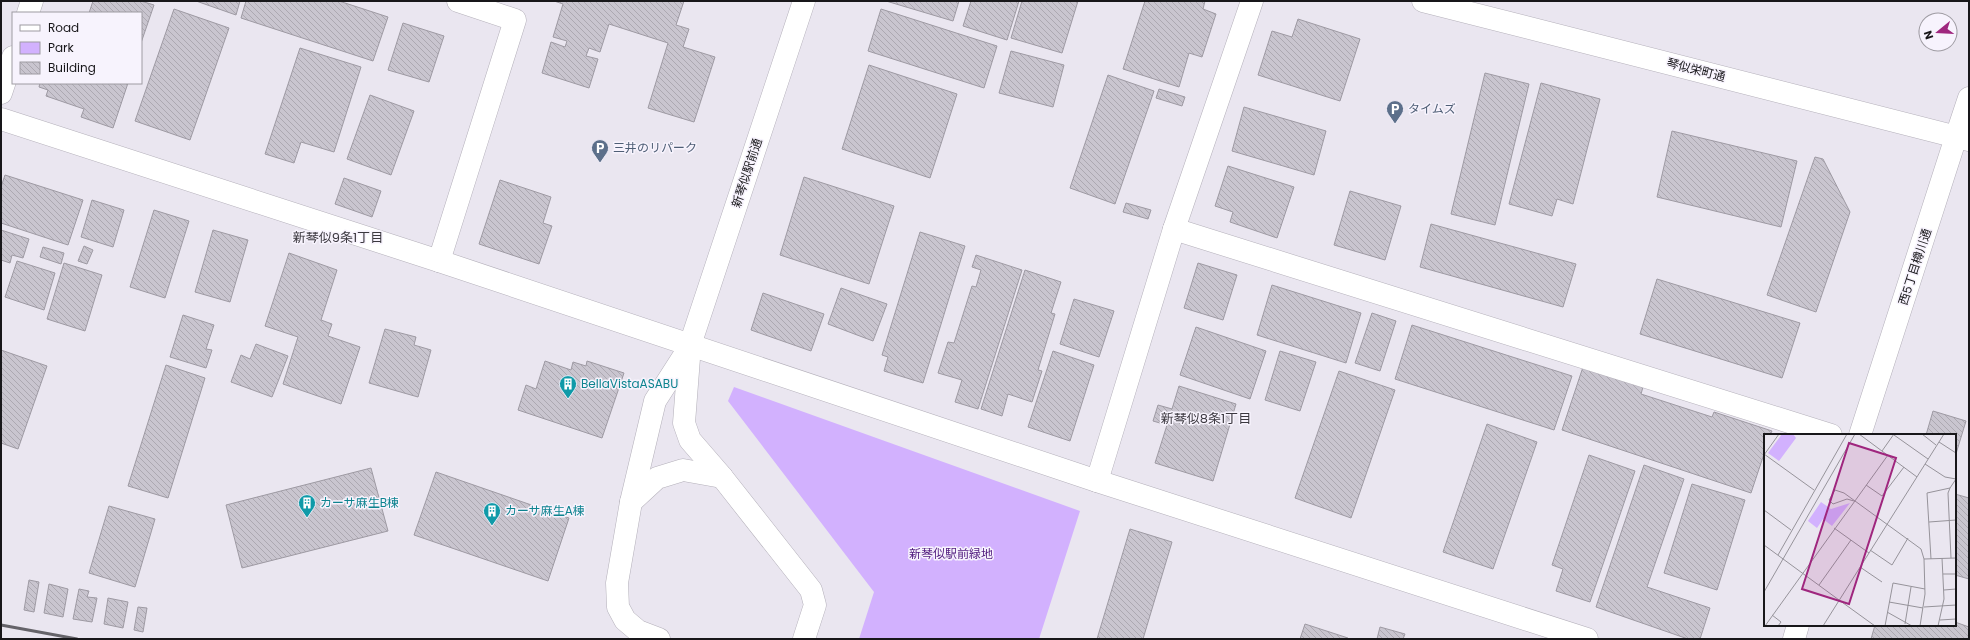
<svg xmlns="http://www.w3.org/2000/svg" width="1970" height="640" font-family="Poppins,'Noto Sans JP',sans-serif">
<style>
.green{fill:#d2b1fe}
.building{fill:url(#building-back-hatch);stroke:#9e9aa3}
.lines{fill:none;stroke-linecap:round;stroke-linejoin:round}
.minor-casing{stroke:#b4b0ba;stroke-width:23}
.tertiary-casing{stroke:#b4b0ba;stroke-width:23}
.secondary-casing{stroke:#b4b0ba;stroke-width:23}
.minor{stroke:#fff;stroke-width:22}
.tertiary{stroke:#fff;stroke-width:22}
.secondary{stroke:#fff;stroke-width:22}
.rail{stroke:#656369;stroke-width:3}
.labels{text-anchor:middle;stroke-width:3;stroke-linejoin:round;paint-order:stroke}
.street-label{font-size:12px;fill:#18171a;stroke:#f7f3fd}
.service-label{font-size:12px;fill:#4e5e75;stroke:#f7f3fd;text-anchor:start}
.culture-label{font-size:12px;fill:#0d838f;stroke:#f7f3fd;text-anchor:start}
.park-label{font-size:12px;fill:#4f197d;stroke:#f7f3fd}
.neighbourhood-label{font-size:13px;fill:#3b383f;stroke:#f7f3fd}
.inset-road{fill:none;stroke:#96939a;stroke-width:1}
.view{fill:#9f267e;fill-opacity:0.15;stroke:#9f267e;stroke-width:2}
.inset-edge{fill:none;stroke:#18171a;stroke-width:2}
</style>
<defs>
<pattern id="building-back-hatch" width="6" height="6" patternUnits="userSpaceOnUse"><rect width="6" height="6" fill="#c9c5cf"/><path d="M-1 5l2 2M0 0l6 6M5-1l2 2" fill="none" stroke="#aca8b1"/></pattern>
</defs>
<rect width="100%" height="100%" fill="#eae6f0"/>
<path class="green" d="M734,387L1080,511L1039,639H859L874,592L728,401Z"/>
<g class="building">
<path d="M93,1H141L154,5L141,43V13H89Z"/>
<path d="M196,1H240L236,15Z"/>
<path d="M246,1H339L388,17L373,61L241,18Z"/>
<path d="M554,1H684L676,25L689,29L683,47L715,57L694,122L648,108L668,43L609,24L600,52L589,48L586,56L598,59L589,88L542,73L551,42L565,47L567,41L553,37L563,4Z"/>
<path d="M886,1H959L953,21Z"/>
<path d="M971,1H1019L1007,40L963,26Z"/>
<path d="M1022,1H1078L1062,53L1011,38Z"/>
<path d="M1145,1H1205L1203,9L1216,14L1202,57L1189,53L1179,87L1123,69Z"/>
<path d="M174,9L229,28L190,140L135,121Z"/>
<path d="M881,9L997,46L984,88L868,51Z"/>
<path d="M1298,19L1360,39L1340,101L1258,75L1272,31L1292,37Z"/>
<path d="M403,23L444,36L429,82L388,70Z"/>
<path d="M300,48L361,67L334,152L301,142L294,163L265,154Z"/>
<path d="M1011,51L1064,65L1053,107L999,93Z"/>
<path d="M869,65L957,94L930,178L842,149Z"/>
<path d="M1485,73L1529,84L1495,225L1451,214Z"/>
<path d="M1108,75L1154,91L1115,204L1070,188Z"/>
<path d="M40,83H128L113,128L81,117L84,109L46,96L48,90L39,87Z"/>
<path d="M1541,83L1600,99L1573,204L1557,199L1552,216L1509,204Z"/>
<path d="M1159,89L1185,97L1182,106L1156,98Z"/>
<path d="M370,95L414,111L391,175L347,159Z"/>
<path d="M1244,107L1326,131L1314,175L1232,151Z"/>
<path d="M1672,131L1797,161L1781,227L1657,197Z"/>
<path d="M1815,157L1823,159L1850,212L1816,312L1767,295Z"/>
<path d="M1228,166L1294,187L1277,238L1230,222L1233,212L1215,206Z"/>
<path d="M5,175L83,200L68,245L1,223V187Z"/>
<path d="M804,177L894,206L869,284L780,255Z"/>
<path d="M344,178L381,191L372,217L335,204Z"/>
<path d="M500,180L551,197L543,223L552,226L539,264L479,244Z"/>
<path d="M1350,191L1401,206L1385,260L1334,245Z"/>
<path d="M92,200L124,210L113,247L81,237Z"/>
<path d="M1126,203L1151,210L1148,219L1123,212Z"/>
<path d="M154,210L189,221L165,298L130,287Z"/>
<path d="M1431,224L1576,264L1563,307L1420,267Z"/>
<path d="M1,230L29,239L23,258L12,255L10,263L1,260Z"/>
<path d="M213,230L248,240L230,302L195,292Z"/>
<path d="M920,232L965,246L923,383L884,371L888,357L882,355Z"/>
<path d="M84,246L93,250L87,264L78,261Z"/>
<path d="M43,247L64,253L61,264L40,257Z"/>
<path d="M289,253L337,270L321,320L332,324L328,336L360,347L341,404L283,384L298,337L265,326Z"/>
<path d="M976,255L1022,270L978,409L955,402L962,380L938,373L948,342L954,343L972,286L976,287L981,270L972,267Z"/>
<path d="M17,261L55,273L44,310L5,297Z"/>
<path d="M64,263L102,275L85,331L47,319Z"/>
<path d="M1198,263L1237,275L1223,320L1184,308Z"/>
<path d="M1025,270L1061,282L1051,313L1055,314L1038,370L1042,371L1032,402L1008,394L1002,416L981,409Z"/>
<path d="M1657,279L1800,323L1782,378L1640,334Z"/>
<path d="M1272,285L1361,313L1346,363L1257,335Z"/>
<path d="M841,288L887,304L873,341L828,324Z"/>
<path d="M763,293L824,314L811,351L751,330Z"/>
<path d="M1074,299L1114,311L1099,357L1060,344Z"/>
<path d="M1372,313L1396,321L1380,371L1355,363Z"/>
<path d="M183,315L214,325L206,349L212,350L206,368L170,357Z"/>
<path d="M1412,325L1572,376L1554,430L1395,379Z"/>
<path d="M1196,327L1266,351L1250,399L1180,375Z"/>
<path d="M385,329L416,337L414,345L431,350L418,397L369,383Z"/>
<path d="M256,344L288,356L272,397L231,382L241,355L250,359Z"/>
<path d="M1,350L47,366L18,449L1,443Z"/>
<path d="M1053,351L1094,365L1070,441L1028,427Z"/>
<path d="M1280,351L1316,362L1300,411L1265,400Z"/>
<path d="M545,361L571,370L573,362L586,366L587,361L624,373L602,438L518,410L526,385L536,389Z"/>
<path d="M166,365L205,378L168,498L128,486Z"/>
<path d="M1583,367L1643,387L1641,394L1712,417L1714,412L1772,431L1770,435H1765V451L1751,493L1562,430Z"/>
<path d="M1339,371L1395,390L1351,518L1295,498Z"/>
<path d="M1179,386L1236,404L1213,481L1155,463L1167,425L1153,421L1158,405L1172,409Z"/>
<path d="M1933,411L1966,421L1955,457V435H1926Z"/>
<path d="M1487,424L1537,442L1493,569L1443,552Z"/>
<path d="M1589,455L1635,471L1590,602L1556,591L1563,569L1552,565Z"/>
<path d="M1644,465L1684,479L1647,587L1710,608L1700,639H1688L1596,607Z"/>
<path d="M371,468L388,531L242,568L226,505Z"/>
<path d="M436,472L569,518L548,581L414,535Z"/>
<path d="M1692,484L1745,500L1717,590L1664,573Z"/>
<path d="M1955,494L1969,498V579L1955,575Z"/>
<path d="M109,506L155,519L135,587L89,573Z"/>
<path d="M1130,529L1172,542L1143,639H1097Z"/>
<path d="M29,580L39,582L34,612L24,610Z"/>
<path d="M49,584L68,589L63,617L44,613Z"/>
<path d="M79,589L89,591L87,597L97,598L92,622L73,619Z"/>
<path d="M108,598L128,602L123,628L104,624Z"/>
<path d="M138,607L147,608L143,632L134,630Z"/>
<path d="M1955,622L1969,627V639H1871L1875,625H1955Z"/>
<path d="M1305,624L1348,638L1347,639H1300Z"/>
<path d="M1380,627L1405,634L1403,639H1377Z"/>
</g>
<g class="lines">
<g class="minor-casing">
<g id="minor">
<path d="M28,13L32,1"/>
<path d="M1,93L13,57"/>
<path d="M1,119L439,261L1097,481L1587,639"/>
<path d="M1174,229L1831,435"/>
<path d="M439,261L515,20L458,1"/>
<path d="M690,345L684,423L690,440L722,477L811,590L815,605L804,639"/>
<path d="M1097,481L1174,229L1252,1"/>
<path d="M631,502L657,478L683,470L722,477"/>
<path d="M659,639L638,631L625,620L618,607L617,583L631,502L655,401L689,348"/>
</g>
</g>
<g class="tertiary-casing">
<g id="tertiary">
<path d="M1956,137L1969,98"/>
<path d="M690,345L804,1"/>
</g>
</g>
<g class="secondary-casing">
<g id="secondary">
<path d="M1423,1L1969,140"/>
<path d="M1860,435L1956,137"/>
<path d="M1794,639L1798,625"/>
</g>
</g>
<use href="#minor" class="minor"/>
<use href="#tertiary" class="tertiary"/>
<use href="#secondary" class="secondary"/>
<path class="rail" d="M1,625L77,639"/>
</g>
<defs>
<g id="parking-pin" transform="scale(0.9)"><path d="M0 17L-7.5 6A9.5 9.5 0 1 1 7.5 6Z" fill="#5c6f8a" stroke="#f7f3fd"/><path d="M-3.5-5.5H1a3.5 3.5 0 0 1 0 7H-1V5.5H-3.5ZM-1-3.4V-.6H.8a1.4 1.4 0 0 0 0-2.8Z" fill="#fff"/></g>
<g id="building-pin" transform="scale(0.9)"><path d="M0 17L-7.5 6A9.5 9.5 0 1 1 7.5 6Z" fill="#0f9aa8" stroke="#f7f3fd"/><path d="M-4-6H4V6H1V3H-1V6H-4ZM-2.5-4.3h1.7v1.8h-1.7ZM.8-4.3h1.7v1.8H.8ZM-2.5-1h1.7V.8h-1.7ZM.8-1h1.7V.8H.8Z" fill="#fff"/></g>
</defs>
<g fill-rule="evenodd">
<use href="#parking-pin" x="1395" y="109"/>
<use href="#parking-pin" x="600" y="148"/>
<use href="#building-pin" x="568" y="384"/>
<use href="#building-pin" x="307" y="503"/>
<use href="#building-pin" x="492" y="511"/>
</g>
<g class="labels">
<g class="street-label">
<text transform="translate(1696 70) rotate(14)" y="4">琴似栄町通</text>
<text transform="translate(747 173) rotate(-72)" y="4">新琴似駅前通</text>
<text transform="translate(1915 267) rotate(-72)" y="4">西5丁目樽川通</text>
</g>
<g class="service-label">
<text x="1408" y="113">タイムズ</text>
<text x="613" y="152">三井のリパーク</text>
</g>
<g class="culture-label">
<text x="581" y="388">BellaVistaASABU</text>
<text x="320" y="507">カーサ麻生B棟</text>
<text x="505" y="515">カーサ麻生A棟</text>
</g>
<g class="park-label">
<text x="951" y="558">新琴似駅前緑地</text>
</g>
<g class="neighbourhood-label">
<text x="338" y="242">新琴似9条1丁目</text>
<text x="1206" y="423">新琴似8条1丁目</text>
</g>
</g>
<g transform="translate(1764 434)">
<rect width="192" height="192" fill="#eae6f0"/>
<path d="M18,0H29L32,4L15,27L4,19ZM57,68L67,75L86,69L68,92L59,85L53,94L44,87Z" fill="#d2b1fe"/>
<path class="inset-road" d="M95,0L153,43M158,0L172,11M130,1L164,25M175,8L192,19M118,17L130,0M0,20L50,56M0,21L15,0M161,30L181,43L192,45M102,51L118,62L140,33M186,54L184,59L187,124M90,67L83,65L69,70L65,66L71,56L80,59L157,115L160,125L161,160L156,192M0,76L27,96M165,88L192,86M70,94L105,119M0,111L75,166M106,116L128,131L144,104M14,121L83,0M160,125L192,124M167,125L163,59L186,54L192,45M96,133L118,148M179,140H192M55,151L87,106M180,156L192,155M0,158L91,0M75,166L111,192M125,168L159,174M160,173L192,171M123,178L148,192M8,181L17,188L14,192M176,186L192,185M141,190L147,153M1,192L124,21M59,192L180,0M121,192L129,149L161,155M174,192L180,165L178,124"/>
<path class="view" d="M85,9L132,24L85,170L38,155Z"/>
<rect width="192" height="192" class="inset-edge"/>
</g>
<rect width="1970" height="640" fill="none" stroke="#18171a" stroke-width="4"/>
<rect x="12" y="12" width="130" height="72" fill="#f7f3fd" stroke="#9e9ba2"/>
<rect x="20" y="25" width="20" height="6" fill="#ffffff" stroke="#9e9ba2"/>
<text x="48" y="32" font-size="12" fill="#18171a">Road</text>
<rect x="20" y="42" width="20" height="12" fill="#d2b1fe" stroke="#9e9ba2"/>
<text x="48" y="52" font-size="12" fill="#18171a">Park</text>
<rect x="20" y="62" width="20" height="12" fill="url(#building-back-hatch)" stroke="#9e9ba2"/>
<text x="48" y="72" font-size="12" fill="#18171a">Building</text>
<g transform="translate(1938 32) rotate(252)"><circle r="19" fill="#f7f3fd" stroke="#9e9ba2"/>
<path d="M0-3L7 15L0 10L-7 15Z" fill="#9f267e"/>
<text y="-6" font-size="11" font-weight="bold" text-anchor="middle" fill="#18171a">N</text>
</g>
</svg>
